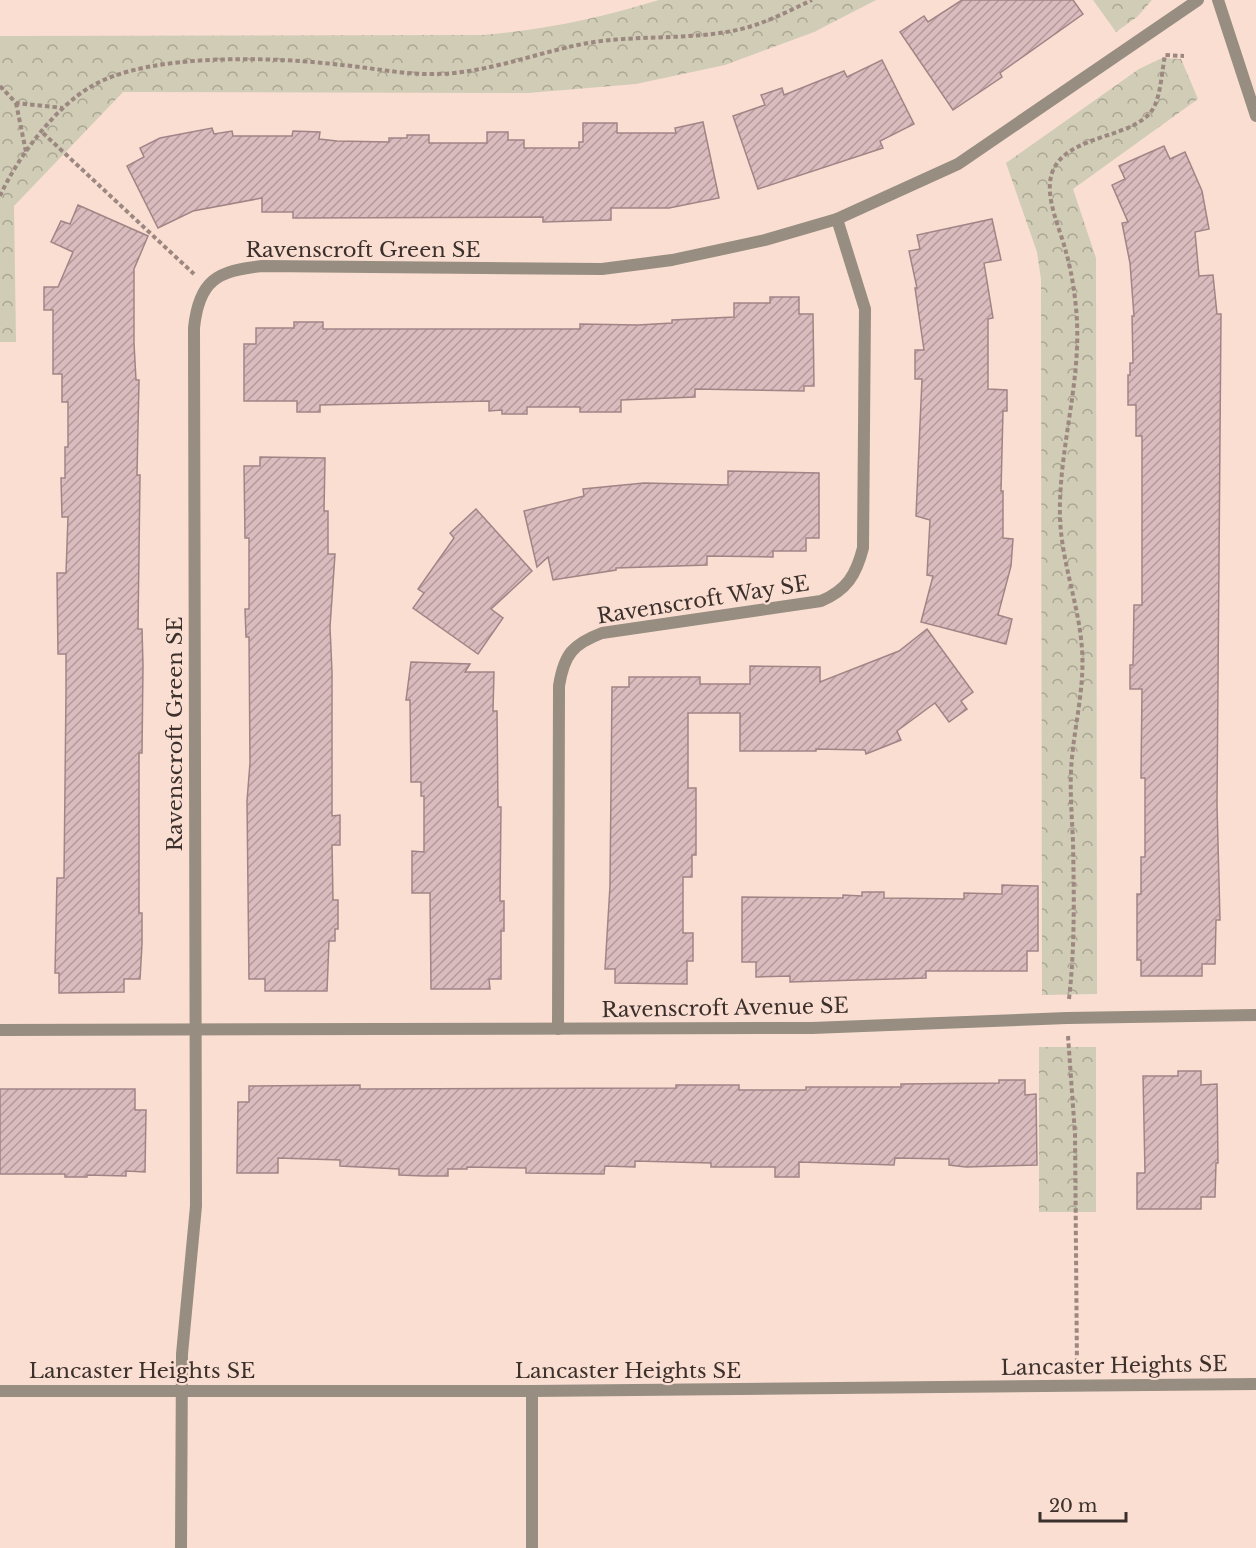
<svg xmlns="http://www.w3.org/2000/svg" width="1256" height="1548" font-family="'Libre Baskerville',serif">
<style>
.park{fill:url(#park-crowns)}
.building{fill:url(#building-hatch);stroke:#a18486;stroke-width:1.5}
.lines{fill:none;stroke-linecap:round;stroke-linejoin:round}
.path{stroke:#9c8880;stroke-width:4;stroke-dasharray:4.5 3;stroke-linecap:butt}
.street{stroke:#978d81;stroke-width:12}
.labels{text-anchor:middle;stroke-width:4.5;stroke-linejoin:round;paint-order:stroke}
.street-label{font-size:21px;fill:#3b302c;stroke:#faded2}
</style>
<defs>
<pattern id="park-crowns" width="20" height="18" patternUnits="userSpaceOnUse" patternTransform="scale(1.5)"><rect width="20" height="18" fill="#d0ccb5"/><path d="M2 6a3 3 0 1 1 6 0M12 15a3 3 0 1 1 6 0" fill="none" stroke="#aaa693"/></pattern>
<pattern id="building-hatch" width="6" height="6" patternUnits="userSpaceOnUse" patternTransform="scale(1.5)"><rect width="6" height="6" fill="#dbbcbe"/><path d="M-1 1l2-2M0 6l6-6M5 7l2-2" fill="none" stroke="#b3999b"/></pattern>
</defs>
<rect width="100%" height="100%" fill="#faded2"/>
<g class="park">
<path d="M659,0H876L814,32L725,65L636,84L528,93L123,92L14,206L16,342H0V36L482,35C544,30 600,18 659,0Z"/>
<path d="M1093,0H1152L1137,17L1116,32Z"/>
<path d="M1162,58L1181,59L1198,99L1073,189L1096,258L1097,994L1042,995L1041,279L1037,252L1006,163L1139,69Z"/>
<rect x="1039" y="1047" width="57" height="165"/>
</g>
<g class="building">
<path d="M962,0H1073L1083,14L1000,73L1002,77L953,110L900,32L924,16L928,22Z"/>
<path d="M882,60L914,124L880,141L883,148L758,189L733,116L765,105L761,95L782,88L784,95L844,71L847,77Z"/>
<path d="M703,122L719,198L669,208H611V220L543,222V217L293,218V212H262V198L193,211L158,228L127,166L144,157L140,148L160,138L212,128L214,134L232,131L233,136H292L293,131L320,132L319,139L337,141L389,142V138H407V135H429V143H487V132H508V140H524V148H579V142H583V123H617V133H676L675,128Z"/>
<path d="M1164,146L1170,159L1185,152L1202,191L1209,229L1195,232L1199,276L1213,275L1217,314H1221L1217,805L1220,920H1216L1215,964H1202V976H1141V960H1137V894H1141V857H1145V778H1141L1142,689H1130V665H1133L1134,605H1142V436H1136V405H1128V375H1130V363H1133L1132,316H1134L1130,263L1122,223L1128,222L1112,185L1125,179L1119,166Z"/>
<path d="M78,205L148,236L134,269V343L136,380H139L137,475H140L138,629H142L143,665L142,753H139V913H142V944L140,979H124V992L59,993V973H55L57,878H64L66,692V654H58L57,573H66L68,517H62L61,478H65V447H68V402H62V374H53V310H44V287H58L73,252L51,242L61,221L70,224Z"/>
<path d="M992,219L1001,260L984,263L993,318L988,319V389L1007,390V411H1003L1001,491H1003V538L1013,539L1011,566L998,615L1012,619L1006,644L921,622L933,576L927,575L930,520L916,516L922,379H915V350H924L915,288H917L909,251L920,249L917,235Z"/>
<path d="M770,297H799V314H813L814,386H804V391L695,389V397L621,400V412H580V407H527V414H502V410L489,411V401L320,405V412H297V401H244V344H256V328H294V322H323V329H580V324L638,325L672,323V320L734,317V303H770Z"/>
<path d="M260,457L325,458L324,511H328V554H335L330,627L332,672V816L340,815V845H332L333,900H338V929H335V941H329L327,991H265V979H249L247,801L250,763L249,637H246L245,609H249V538H245L244,466H260Z"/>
<path d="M728,471L819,473V538H806V551H773V557L707,556V565L616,568V570L553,580L548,557L537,567L524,511L584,496L583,489L644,483L728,485Z"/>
<path d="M476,509L532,571L491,609L503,618L478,654L413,608L424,593L418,589L454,538L450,533Z"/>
<path d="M927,629L973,692L961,701L967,709L949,722L935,703L897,731L901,740L866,754L865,750L816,749V751H740V713H688V788H696V855H692V877H683V933H693V961H687V984L615,983V969H605L610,886L612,687H629V677H700V684H750V666L820,667V682L899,651Z"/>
<path d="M411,662L470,664L465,672H494L493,711H497L498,807H501L500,901H504V931H501V979H489L490,989H431L430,893H412V851L424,852V796H421V782H411L410,700H406Z"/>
<path d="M1002,885L1038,886V951H1027V971H926V978L790,982V976L756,977V962H742V897L843,898V895L862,896V892H884V898L964,899V893L1002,894Z"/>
<path d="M1178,1071H1201V1085L1217,1084L1218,1163H1216L1215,1197H1201V1209H1137V1173H1145L1143,1076H1178Z"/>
<path d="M999,1080H1025V1095L1036,1094L1037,1165L966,1167L949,1165V1159L895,1158L894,1165L799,1162V1177H775V1167H711V1163L635,1161V1167L605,1166L604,1174L526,1173V1168L467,1167V1169H448V1176H425L399,1175V1169L340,1166V1160L278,1158V1173H237L238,1102H249V1086L360,1085V1089L676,1088V1085H739V1090H806V1087H901V1084L999,1083Z"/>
<path d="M0,1089H135V1110H146L145,1172L126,1171V1176L87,1175V1177H65V1174H0Z"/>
</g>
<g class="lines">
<g class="path">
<path d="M0,86L16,103L63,108"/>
<path d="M16,103L26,152"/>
<path d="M43,133L194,274"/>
<path d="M0,196C17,158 56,106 92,86C150,52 276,57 342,65C374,68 405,75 437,74C488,73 538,52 588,43C633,35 685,40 732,31C760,26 787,12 812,0"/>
<path d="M1069,999C1075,947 1074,895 1073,842C1072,818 1070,794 1071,771C1073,730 1085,690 1082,649C1079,605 1062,564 1060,519C1058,453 1080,388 1077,322C1076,300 1072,273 1066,252C1060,228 1044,197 1052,173C1066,132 1140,140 1155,105C1161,91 1162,71 1165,55L1184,56"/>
<path d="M1068,1036L1075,1134L1077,1368"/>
</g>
<g class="street">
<path d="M1218,0L1256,116"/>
<path d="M558,1029L559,686C564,654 573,644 602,633L821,601C847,590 856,575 863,548L865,309L837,219"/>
<path d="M0,1030L812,1028L1067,1018L1256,1015"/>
<path d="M0,1391H532L1256,1384"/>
<path d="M532,1391V1548"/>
<path d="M181,1548L182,1354L196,1206L194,328C199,280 217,271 262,266L602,269L672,260L765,240L837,219L958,164L1198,0"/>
</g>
</g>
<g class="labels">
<g class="street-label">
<text x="363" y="257">Ravenscroft Green SE</text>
<text transform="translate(703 600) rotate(-9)" y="7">Ravenscroft Way SE</text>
<text transform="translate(175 734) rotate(-90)" y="7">Ravenscroft Green SE</text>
<text transform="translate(725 1008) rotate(-1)" y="7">Ravenscroft Avenue SE</text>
<text transform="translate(1114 1366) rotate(-1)" y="7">Lancaster Heights SE</text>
<text x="142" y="1378">Lancaster Heights SE</text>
<text x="628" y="1378">Lancaster Heights SE</text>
</g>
</g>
<path d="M1040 1512v9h86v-9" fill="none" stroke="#3b302c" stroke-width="3"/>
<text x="1049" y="1512" font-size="18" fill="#3b302c" stroke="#faded2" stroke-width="4.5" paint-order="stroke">20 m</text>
</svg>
